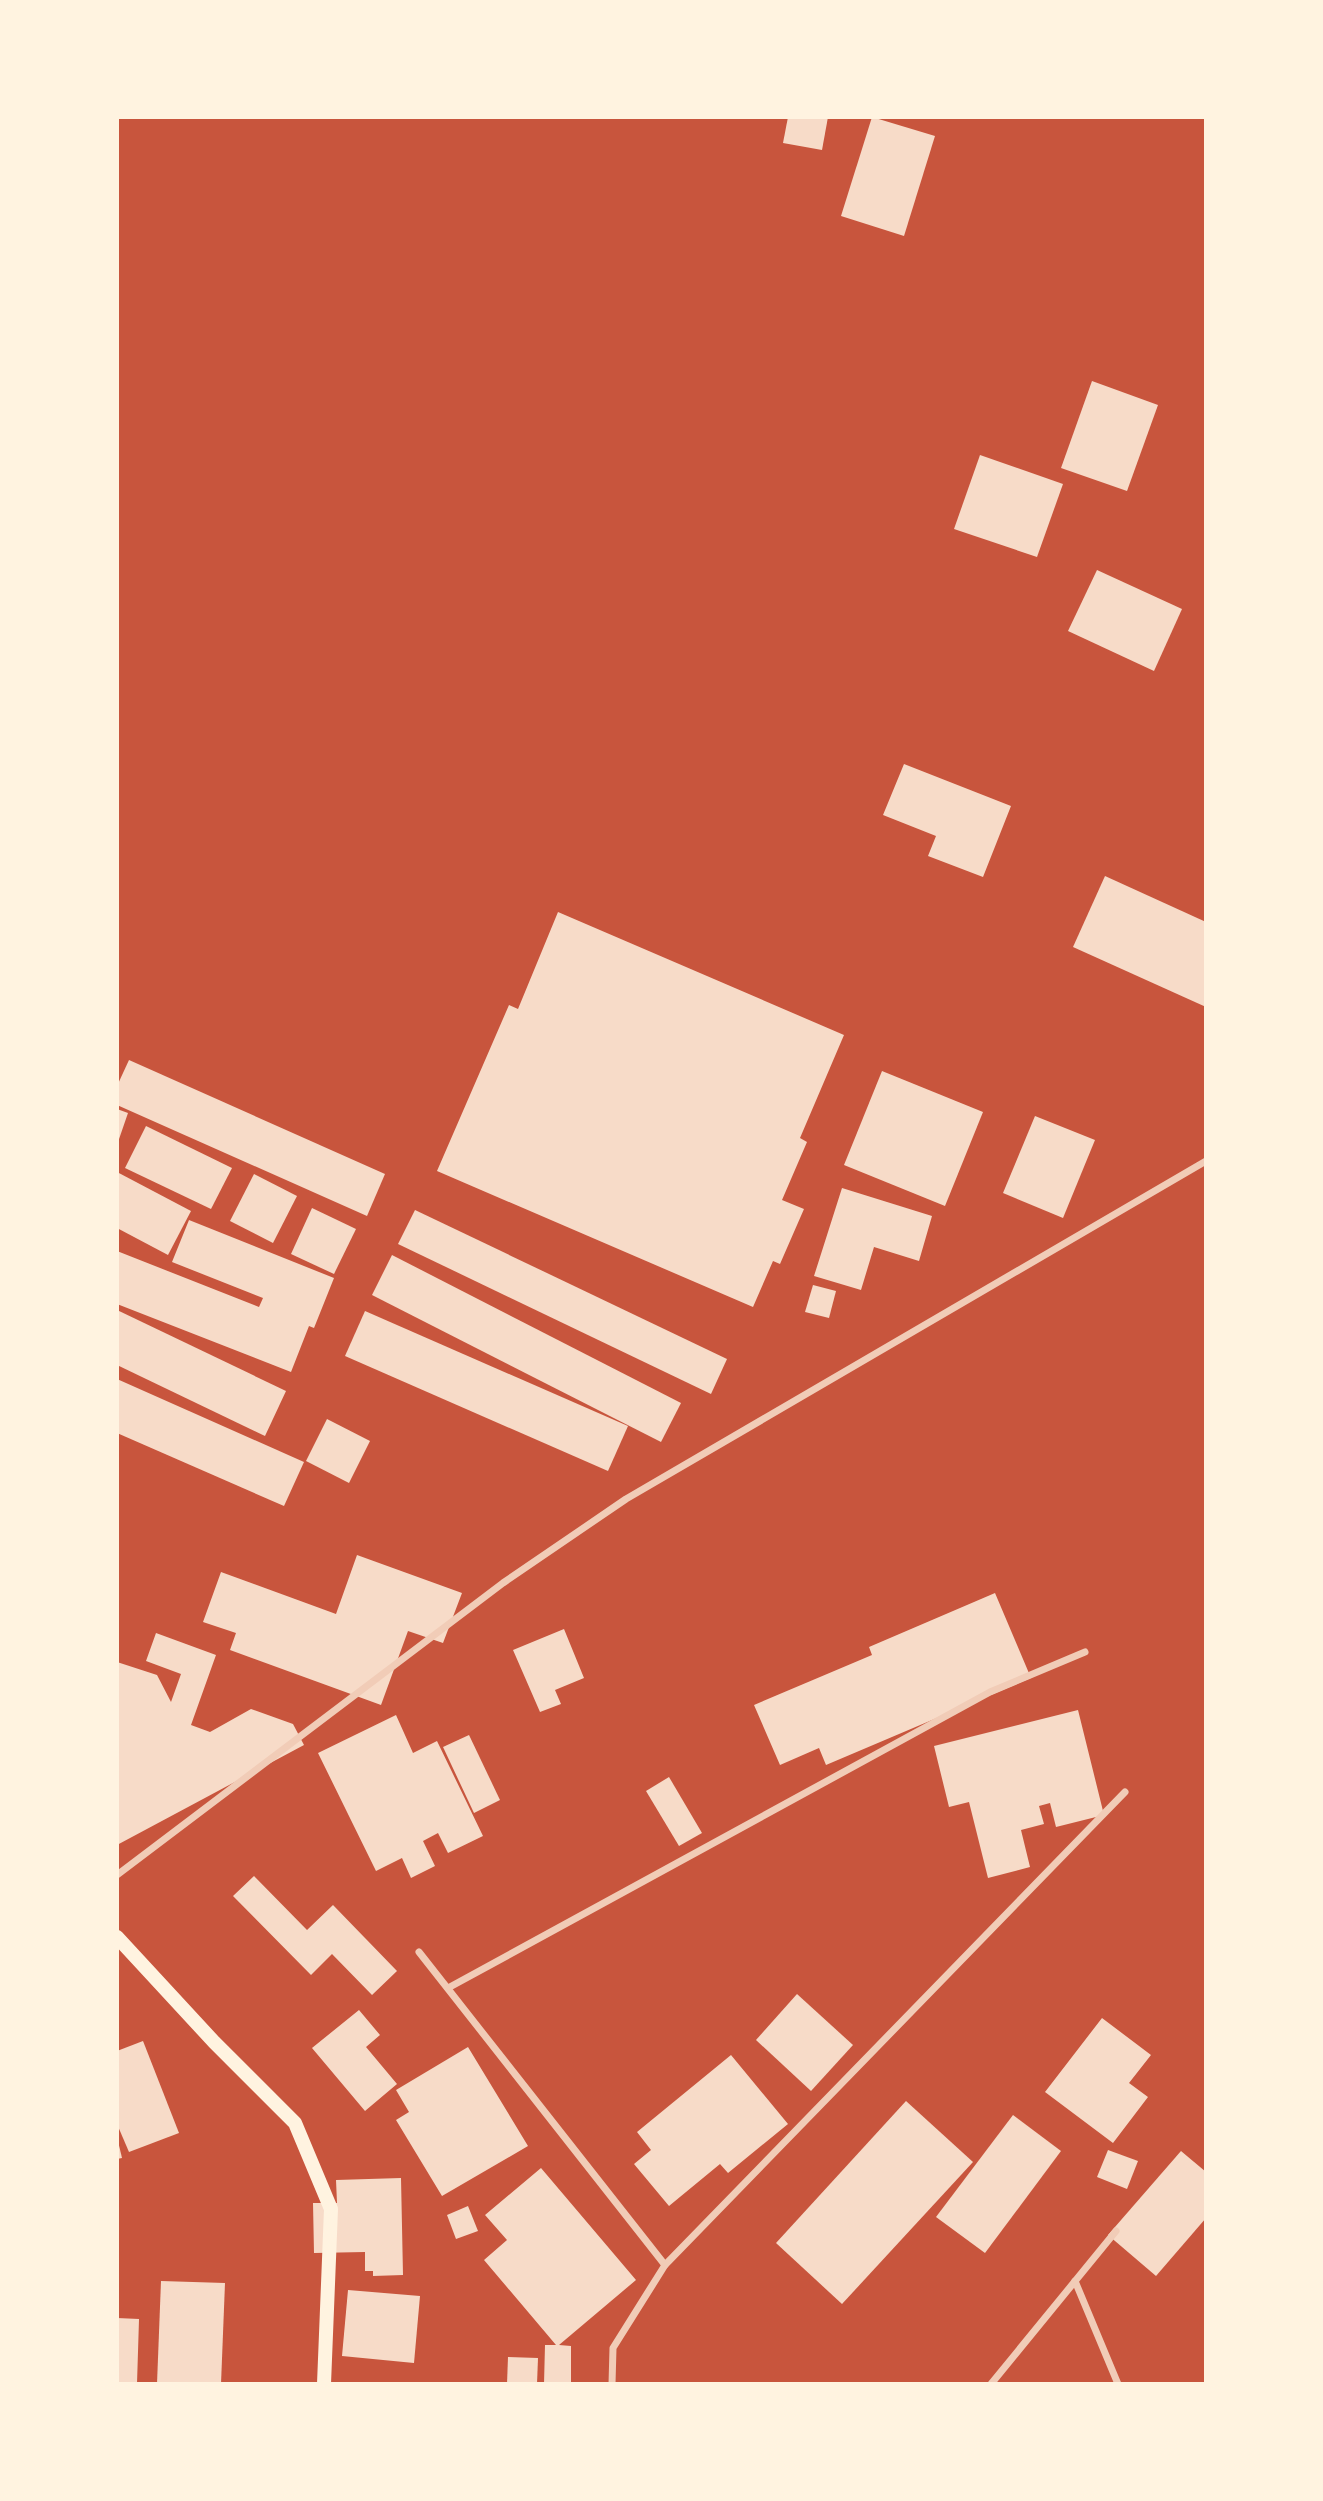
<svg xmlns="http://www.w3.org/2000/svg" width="1323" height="2501" font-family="'Libre Baskerville',serif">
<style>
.building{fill:#f7dbc8}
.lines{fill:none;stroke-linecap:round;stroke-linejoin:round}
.minor{stroke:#f1ccb7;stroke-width:7}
.secondary{stroke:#fff3e0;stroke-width:14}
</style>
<rect width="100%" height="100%" fill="#c8553d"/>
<g class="building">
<path d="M788,117H828L822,150L783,143Z"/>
<path d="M872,117L935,136L904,236L841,216Z"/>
<path d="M1092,381L1158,405L1127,491L1061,468Z"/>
<path d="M980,455L1063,484L1037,557L954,529Z"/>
<path d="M1097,570L1182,609L1154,671L1068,631Z"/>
<path d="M904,764L1011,806L983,877L928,856L936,836L883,815Z"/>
<path d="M1105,876L1206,922V1007L1073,947Z"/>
<path d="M558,912L844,1035L800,1138L807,1142L782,1200L804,1209L780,1264L773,1261L753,1307L437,1171L509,1005L518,1009Z"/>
<path d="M129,1060L385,1174L367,1216L117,1105V1086Z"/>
<path d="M882,1071L983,1112L945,1206L844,1165Z"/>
<path d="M117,1109L128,1113L118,1142H117Z"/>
<path d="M1035,1116L1095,1140L1063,1218L1003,1193Z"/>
<path d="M146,1126L232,1168L211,1209L125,1168Z"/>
<path d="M117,1172L191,1211L168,1255L117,1228Z"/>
<path d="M254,1174L297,1196L273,1243L230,1221Z"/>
<path d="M842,1188L932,1216L919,1261L874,1247L861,1290L814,1276Z"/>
<path d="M312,1208L356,1229L334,1274L291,1254Z"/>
<path d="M415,1210L727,1359L711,1394L398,1244Z"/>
<path d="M189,1220L334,1278L314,1328L309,1326L291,1372L117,1304V1251L259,1307L263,1298L172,1262Z"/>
<path d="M392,1255L681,1403L661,1442L372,1295Z"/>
<path d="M813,1285L836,1291L829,1318L805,1312Z"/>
<path d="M117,1310L286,1391L265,1436L117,1365Z"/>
<path d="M365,1311L628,1426L608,1471L345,1356Z"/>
<path d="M117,1379L304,1462L284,1506L117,1433Z"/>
<path d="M327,1419L370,1441L349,1483L306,1461Z"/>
<path d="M357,1555L462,1593L443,1643L408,1631L381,1705L230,1650L236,1633L203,1622L221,1572L336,1614Z"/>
<path d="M995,1593L1031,1678L826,1765L819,1748L780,1765L754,1705L872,1655L869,1647Z"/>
<path d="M564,1629L584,1678L555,1690L561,1704L540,1712L513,1650Z"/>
<path d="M156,1633L216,1655L191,1725L210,1732L251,1709L293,1724L304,1745L117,1845V1662L157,1675L171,1702L181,1674L146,1661Z"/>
<path d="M1078,1710L1104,1815L1056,1827L1050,1803L1039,1806L1044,1824L1021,1830L1030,1867L988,1878L969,1802L949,1807L934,1746Z"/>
<path d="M396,1715L413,1753L437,1741L483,1836L448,1853L438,1833L423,1841L435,1866L411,1878L402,1858L376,1871L318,1753Z"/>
<path d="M469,1735L500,1800L474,1813L443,1747Z"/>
<path d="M669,1777L702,1833L679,1846L646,1791Z"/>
<path d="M254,1876L307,1930L333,1905L397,1971L372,1995L332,1954L311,1975L233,1896Z"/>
<path d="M797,1994L853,2045L811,2091L756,2040Z"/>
<path d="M359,2010L380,2035L366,2047L397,2084L365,2111L312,2048Z"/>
<path d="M1102,2018L1151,2055L1129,2083L1148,2097L1113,2143L1045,2092Z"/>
<path d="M143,2041L179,2133L129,2152L117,2124V2051Z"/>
<path d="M468,2047L528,2146L442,2196L396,2120L409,2112L396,2090Z"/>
<path d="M731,2055L788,2124L728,2173L720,2164L669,2206L634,2164L651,2150L637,2132Z"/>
<path d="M906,2101L973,2162L842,2304L776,2243Z"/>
<path d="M1013,2115L1061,2151L985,2253L936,2217Z"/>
<path d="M117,2137L122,2158L117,2159Z"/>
<path d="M1108,2150L1138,2161L1127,2189L1097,2177Z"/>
<path d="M1181,2151L1206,2172V2218L1156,2276L1108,2235Z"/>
<path d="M541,2168L636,2280L559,2345L571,2346V2384H544L545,2345H556L484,2260L507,2240L485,2215Z"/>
<path d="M401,2178L403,2275L373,2276V2271H365V2252L314,2253L313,2203H337L336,2180Z"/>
<path d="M468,2206L478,2231L456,2239L447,2215Z"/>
<path d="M161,2281L225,2283L221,2384H157Z"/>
<path d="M348,2290L420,2296L414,2363L342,2356Z"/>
<path d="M117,2318L139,2319L137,2384H117Z"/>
<path d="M508,2357L538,2358L537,2384H507Z"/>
</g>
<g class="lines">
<g class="minor">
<path d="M117,1875L503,1583L626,1499L1206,1161"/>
<path d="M419,1952L665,2265L613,2348L612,2384"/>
<path d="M448,1988L990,1692L1085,1652"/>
<path d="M665,2265L1125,1792"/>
<path d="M1075,2281L1118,2384"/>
<path d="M991,2384L1116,2231"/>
</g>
<path class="secondary" d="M117,1937L214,2042L295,2123L331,2209L324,2384"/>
</g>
<rect width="1323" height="2501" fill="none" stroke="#fff3e0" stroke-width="238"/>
</svg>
